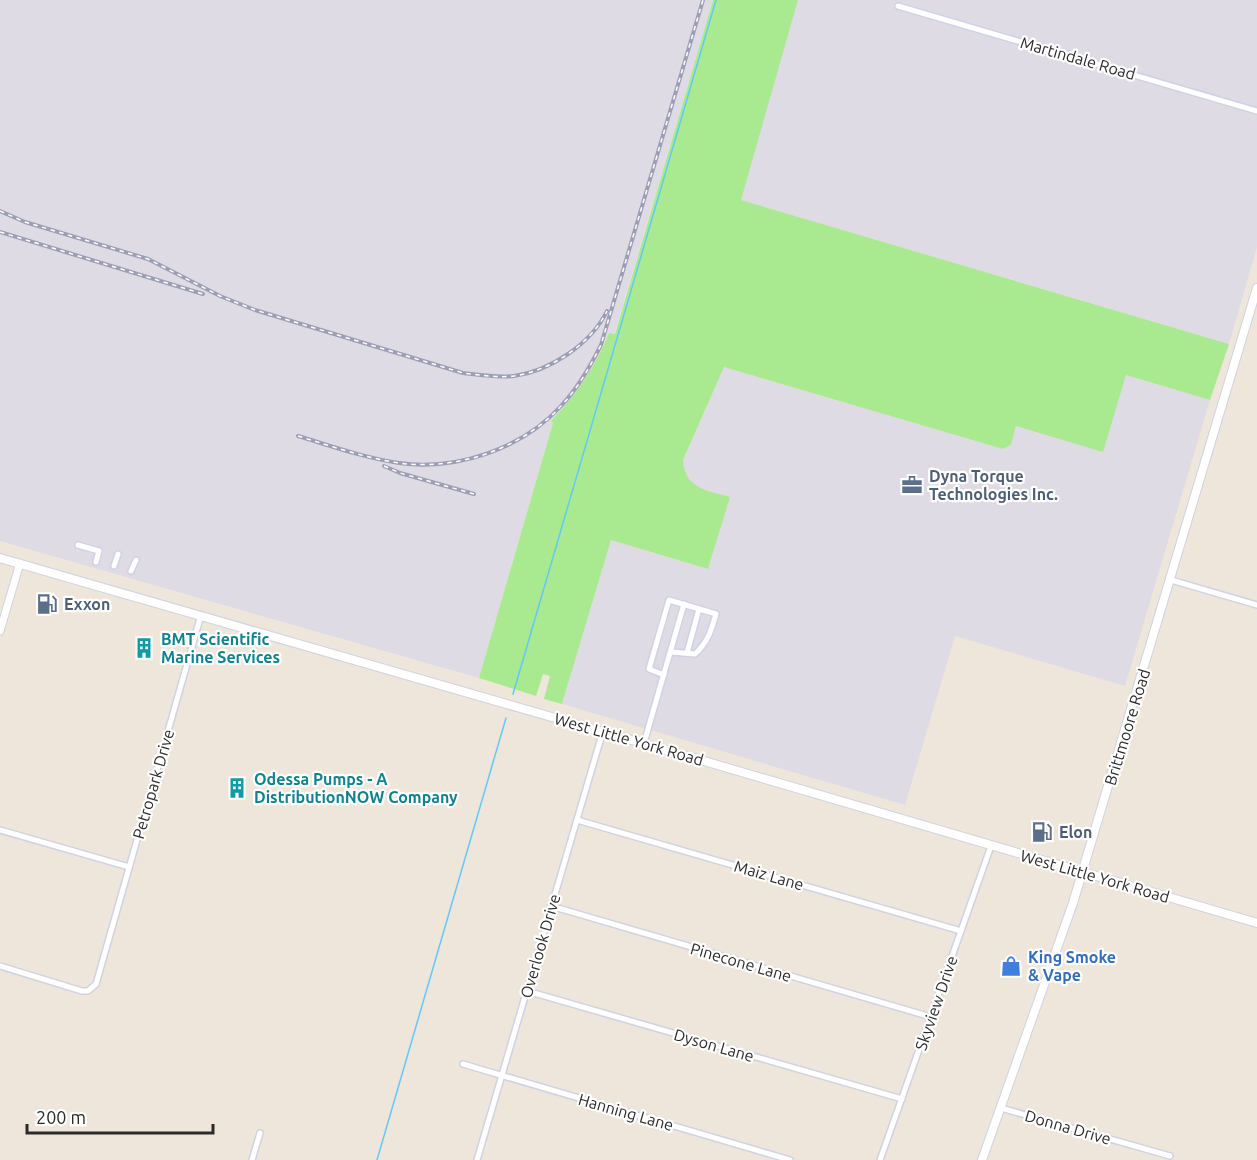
<svg xmlns="http://www.w3.org/2000/svg" width="1257" height="1160" font-family="Ubuntu,sans-serif">
<style>
.industrial{fill:#dfdbe5}
.green{fill:#a9ea90}
.lines{fill:none;stroke-linecap:round;stroke-linejoin:round}
.stream{stroke:#61c9fc;stroke-width:1.5}
.minor-casing{stroke:#cfd2e5;stroke-width:8}
.tertiary-casing{stroke:#cfd2e5;stroke-width:9}
.secondary-casing{stroke:#cfd2e5;stroke-width:10}
.minor{stroke:#fff;stroke-width:5}
.tertiary{stroke:#fff;stroke-width:7}
.secondary{stroke:#fff;stroke-width:8}
.rail-casing{stroke:#9c9eb6;stroke-width:4}
.rail{stroke:#fff;stroke-width:1.5;stroke-dasharray:4.5;stroke-linecap:butt}
.labels{text-anchor:middle;stroke-width:4.5;stroke-linejoin:round;paint-order:stroke}
.street-label{font-size:16px;fill:#2a2a2a;stroke:#fff}
.service-label{font-size:16px;font-weight:bold;fill:#4e5e75;stroke:#fff;text-anchor:start}
.culture-label{font-size:16px;font-weight:bold;fill:#0d838f;stroke:#fff;text-anchor:start}
.shop-label{font-size:16px;font-weight:bold;fill:#366cbe;stroke:#fff;text-anchor:start}
</style>
<rect width="100%" height="100%" fill="#eee6da"/>
<g class="industrial">
<path d="M0,0H713L614,335L609,333L586,380L553,423L479,678L0,541Z"/>
<path d="M798,0H1257V247L1229,344L740,200Z"/>
<path d="M724,367L1003,449L1011,445L1016,426L1126,375L1210,400L1125,686L955,636L905,805L562,704L611,540L708,569L729,497L698,488L689,481L684,472L683,460Z"/>
</g>
<path class="green" d="M713,0H798L741,200L1229,344L1210,400L1126,375L1103,452L1016,426L1011,445L1003,449L724,367L683,460C685,489 706,490 730,497L708,569L611,540L562,704L544,699L550,676L543,674L536,696L479,678L553,423L551,421C577,394 595,367 609,333L615,334Z"/>
<g class="lines">
<g class="stream">
<path d="M513,694L716,0"/>
<path d="M377,1160L506,718"/>
</g>
<g class="minor-casing">
<g id="minor">
<path d="M898,6L1257,111"/>
<path d="M78,545L99,551L96,562"/>
<path d="M114,566L118,554"/>
<path d="M131,571L136,560"/>
<path d="M1171,580L1257,605"/>
<path d="M687,653L699,609"/>
<path d="M664,675L649,669L669,600L716,614C711,631 708,642 695,654L671,652"/>
<path d="M644,743L684,604"/>
<path d="M577,820L961,931"/>
<path d="M0,830L129,867"/>
<path d="M551,906L931,1017"/>
<path d="M0,966L82,991H88L96,984L201,615"/>
<path d="M527,991L902,1099"/>
<path d="M463,1064L790,1160"/>
<path d="M1001,1108L1170,1156"/>
<path d="M252,1160L260,1133"/>
<path d="M477,1160L603,731"/>
<path d="M880,1160L991,846"/>
</g>
</g>
<g class="tertiary-casing">
<path id="tertiary" d="M0,631L20,563"/>
</g>
<g class="secondary-casing">
<g id="secondary">
<path d="M0,558L680,754L1257,923"/>
<path d="M982,1160L1073,903L1257,288"/>
</g>
</g>
<use href="#minor" class="minor"/>
<use href="#tertiary" class="tertiary"/>
<use href="#secondary" class="secondary"/>
<g class="rail-casing">
<g id="rail">
<path d="M0,211L25,222L148,259L220,296L255,310L463,373C480,375 497,378 514,376C550,371 591,344 607,311"/>
<path d="M0,232L203,294"/>
<path d="M298,436C331,446 365,458 399,463C456,471 522,449 561,406C578,388 590,367 601,345L703,0"/>
<path d="M384,466L400,473L474,494"/>
</g>
</g>
<use href="#rail" class="rail"/>
</g>
<defs>
<g id="office-bare" transform="scale(1.62)"><path d="M-6-3h4V-5.5h4V-3h4V5H-6ZM-1-4.5V-3h2v-1.5ZM-6 0V1H6V0Z" fill="#5c6f8a" stroke="#fff" stroke-width="2.5" paint-order="stroke"/></g>
<g id="fuel-bare" transform="scale(1.62)"><path d="M-5.5-6h7V0h2V4h1.3V-2.5L3-4.5l.8-.8L6-3V5H2.5V1h-1V6h-7ZM-4.2-4.7v3.2H.2V-4.7Z" fill="#5c6f8a" stroke="#fff" stroke-width="2.5" paint-order="stroke"/></g>
<g id="building-bare" transform="scale(1.62)"><path d="M-4-6H4V6H1V3H-1V6H-4ZM-2.5-4.3h1.7v1.8h-1.7ZM.8-4.3h1.7v1.8H.8ZM-2.5-1h1.7V.8h-1.7ZM.8-1h1.7V.8H.8Z" fill="#0f9aa8" stroke="#fff" stroke-width="2.5" paint-order="stroke"/></g>
<g id="shop-bare" transform="scale(1.62)"><path d="M-5-2.5h2.3a2.7 3.5 0 0 1 5.4 0H5L5.5 6h-11ZM-1.5-2.5h3a1.5 2.3 0 0 0-3 0Z" fill="#3f7fe0" stroke="#fff" stroke-width="2.5" paint-order="stroke"/></g>
</defs>
<g fill-rule="evenodd">
<use href="#office-bare" x="912" y="485"/>
<use href="#fuel-bare" x="47" y="604"/>
<use href="#building-bare" x="144" y="648"/>
<use href="#building-bare" x="237" y="788"/>
<use href="#fuel-bare" x="1042" y="832"/>
<use href="#shop-bare" x="1011" y="966"/>
</g>
<g class="labels">
<g class="street-label">
<text transform="translate(1078 58) rotate(16)" y="6">Martindale Road</text>
<text transform="translate(1127 727) rotate(-73)" y="6">Brittmoore Road</text>
<text transform="translate(629 739) rotate(16)" y="6">West Little York Road</text>
<text transform="translate(153 784) rotate(-74)" y="6">Petropark Drive</text>
<text transform="translate(769 875) rotate(16)" y="6">Maiz Lane</text>
<text transform="translate(1095 876) rotate(16)" y="6">West Little York Road</text>
<text transform="translate(540 946) rotate(-74)" y="6">Overlook Drive</text>
<text transform="translate(741 962) rotate(16)" y="6">Pinecone Lane</text>
<text transform="translate(936 1003) rotate(-71)" y="6">Skyview Drive</text>
<text transform="translate(714 1045) rotate(16)" y="6">Dyson Lane</text>
<text transform="translate(626 1112) rotate(16)" y="6">Hanning Lane</text>
<text transform="translate(1068 1127) rotate(16)" y="6">Donna Drive</text>
</g>
<g class="service-label">
<text x="929" y="482">Dyna Torque<tspan x="929" dy="18">Technologies Inc.</tspan></text>
<text x="64" y="610">Exxon</text>
<text x="1059" y="838">Elon</text>
</g>
<g class="culture-label">
<text x="161" y="645">BMT Scientific<tspan x="161" dy="18">Marine Services</tspan></text>
<text x="254" y="785">Odessa Pumps - A<tspan x="254" dy="18">DistributionNOW Company</tspan></text>
</g>
<g class="shop-label">
<text x="1028" y="963">King Smoke<tspan x="1028" dy="18">&amp; Vape</tspan></text>
</g>
</g>
<path d="M27 1124v9h186v-9" fill="none" stroke="#2a2a2a" stroke-width="3"/>
<text x="36" y="1124" font-size="18" fill="#2a2a2a" stroke="#ffffff" stroke-width="4.5" paint-order="stroke">200 m</text>
</svg>
